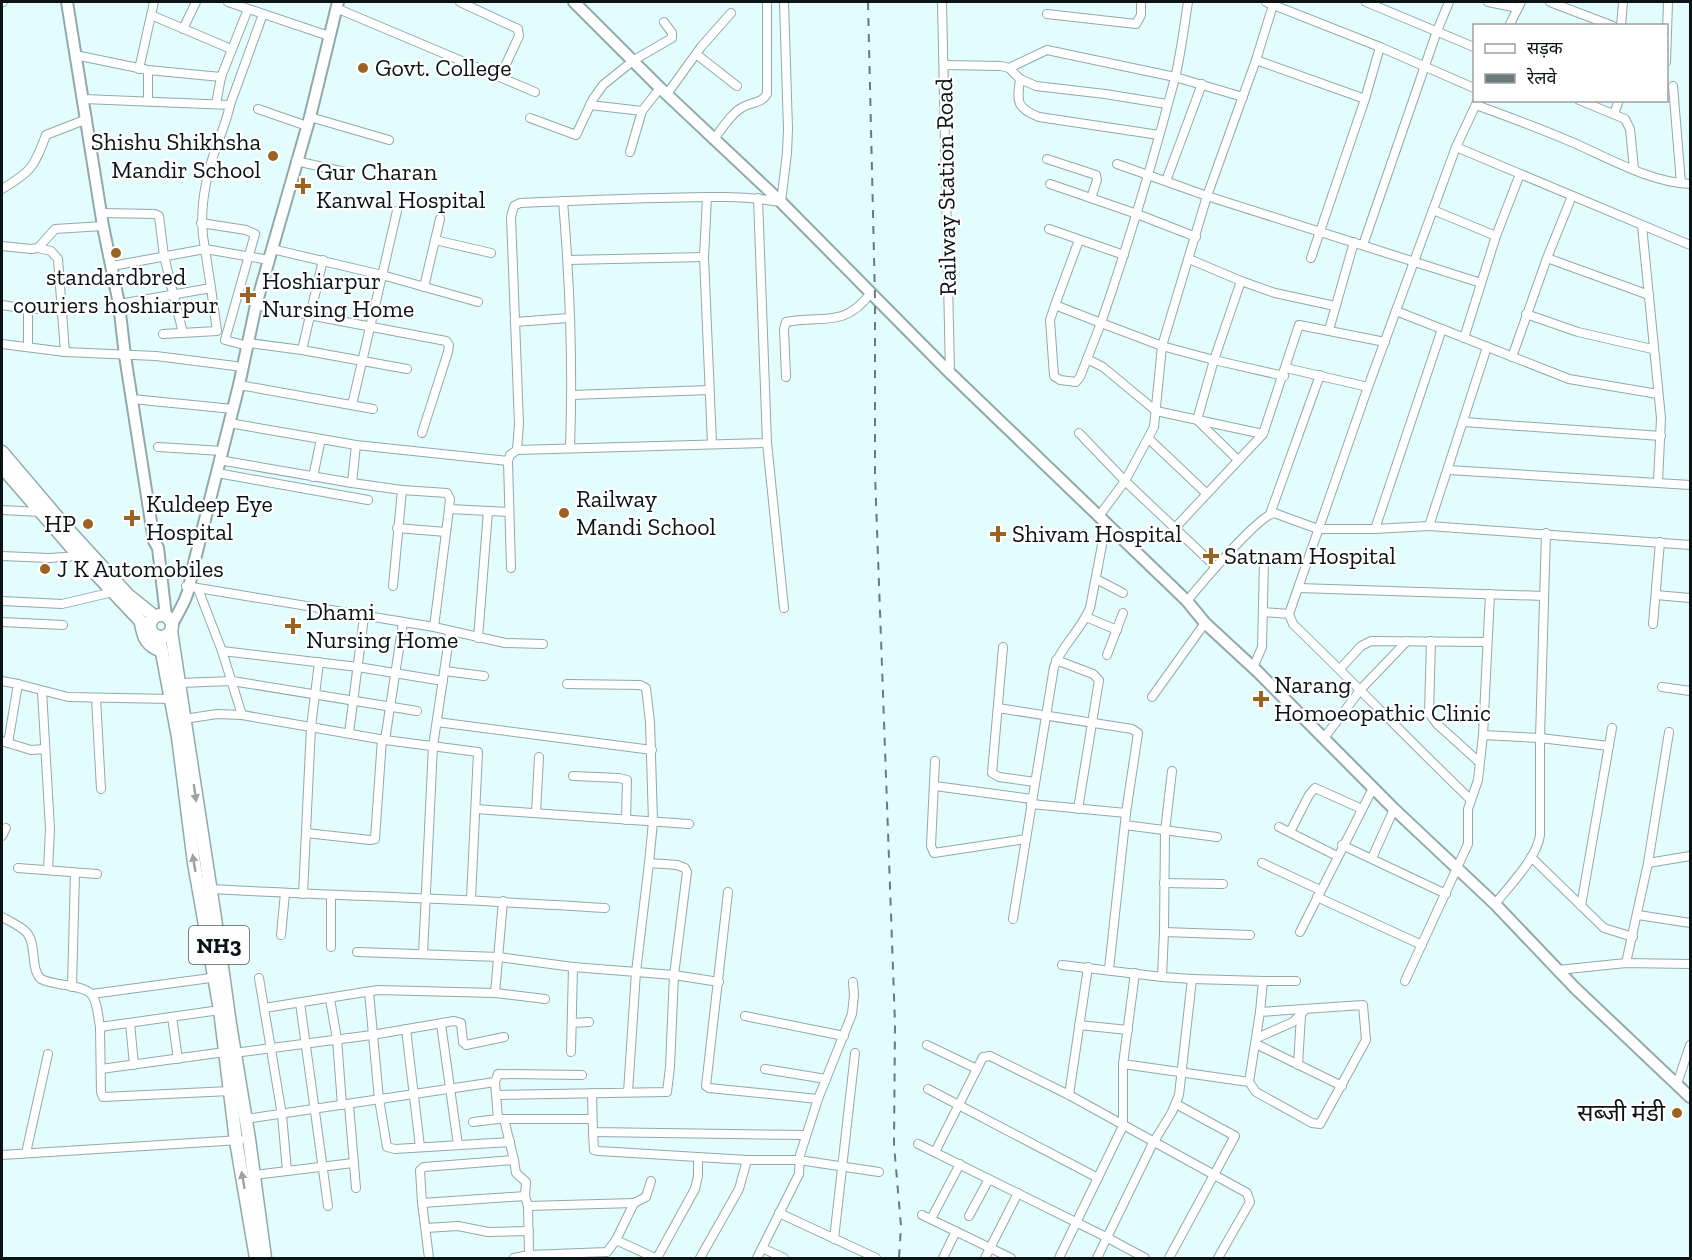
<svg xmlns="http://www.w3.org/2000/svg" width="1692" height="1260" font-family="'Zilla Slab','Noto Sans Devanagari',serif">
<style>
.lines{fill:none;stroke-linecap:round;stroke-linejoin:round}
.minor-casing{stroke:#92a9aa;stroke-width:10}
.major-casing{stroke:#92a9aa;stroke-width:14}
.highway-casing{stroke:#92a9aa;stroke-width:15}
.minor{stroke:#fff;stroke-width:8}
.major{stroke:#fff;stroke-width:10}
.highway{stroke:#fff;stroke-width:12}
.rail{stroke:#6a797a;stroke-width:2;stroke-dasharray:8 8;stroke-linecap:butt}
.oneway{fill:#9da1a1}
.poi-dot{fill:#9c6220;stroke:#fff;stroke-width:2}
.labels{text-anchor:middle;stroke-width:4.5;stroke-linejoin:round;paint-order:stroke}
.shield{fill:#fff;stroke:#545a5a;stroke-width:1.5}
.shield-label{font-size:22px;font-weight:bold;fill:#0b1314}
.poi-label{font-size:24px;fill:#0b1314;stroke:#fff;text-anchor:start}
.street-label{font-size:24px;fill:#0b1314;stroke:#fff}
</style>
<rect width="100%" height="100%" fill="#e3fcfd"/>
<g class="lines">
<g class="minor-casing">
<g id="minor">
<path d="M2,2H3"/>
<path d="M228,2L329,36"/>
<path d="M460,2L518,29L519,36L500,77"/>
<path d="M942,2L950,373"/>
<path d="M1188,2C1184,27 1181,53 1175,78C1153,161 1129,242 1101,323L1162,346L1214,360L1284,376"/>
<path d="M1266,2L1380,47"/>
<path d="M1366,2L1474,47"/>
<path d="M1488,2L1518,8"/>
<path d="M1550,2L1613,26"/>
<path d="M336,8L535,92"/>
<path d="M1047,14L1136,24L1141,15V2"/>
<path d="M151,15L231,49"/>
<path d="M1509,26L1521,2"/>
<path d="M1621,26L1623,2"/>
<path d="M183,29L196,2"/>
<path d="M696,54L737,86"/>
<path d="M75,55L148,70L221,77"/>
<path d="M1256,60L1274,2"/>
<path d="M1666,62L1668,2"/>
<path d="M944,65L1001,66L1009,68L1020,79L1036,86L1105,94L1167,104"/>
<path d="M1009,68L1047,50L1175,77L1243,97"/>
<path d="M139,69L154,2"/>
<path d="M1020,79C1017,102 1016,108 1039,117L1159,135"/>
<path d="M1673,86L1681,183"/>
<path d="M667,94L701,47L731,13"/>
<path d="M84,99L230,105C227,119 222,132 217,145C205,178 198,215 205,249L269,260"/>
<path d="M1478,100L1456,147L1690,245"/>
<path d="M1579,100L1625,119L1630,129L1634,169"/>
<path d="M148,101V70"/>
<path d="M216,104L221,77L248,9"/>
<path d="M230,105L263,14"/>
<path d="M590,105L642,111"/>
<path d="M1476,105C1509,117 1542,129 1574,143C1610,159 1650,182 1690,184"/>
<path d="M258,109L307,126"/>
<path d="M1614,114L1619,100"/>
<path d="M310,117L389,140"/>
<path d="M530,118L576,135L593,99L603,85L634,60L672,38V33L664,22"/>
<path d="M714,139C722,129 731,113 743,107C752,102 762,103 767,94V2"/>
<path d="M1456,147L1368,387L1289,614L1293,624C1353,682 1411,742 1471,800"/>
<path d="M630,152L642,111L660,88"/>
<path d="M1047,159L1096,175L1097,180L1091,198"/>
<path d="M296,161L345,172"/>
<path d="M1117,164L1207,196L1481,283"/>
<path d="M1166,181L1202,84"/>
<path d="M1050,184L1137,214L1196,237"/>
<path d="M2,189C32,171 34,167 46,135L87,119"/>
<path d="M707,197L704,257L712,444"/>
<path d="M563,201C570,283 573,366 570,448"/>
<path d="M1433,210L1496,236"/>
<path d="M101,213L155,214L159,216L164,256L183,333"/>
<path d="M201,223L246,230L255,234L225,340L248,346"/>
<path d="M1642,226L1661,418L1658,482"/>
<path d="M1049,229L1124,255"/>
<path d="M435,240L491,253"/>
<path d="M1363,245L1437,31L1449,2"/>
<path d="M2,246L31,249L38,248L55,229L103,226"/>
<path d="M38,248L51,251L58,259L65,352"/>
<path d="M272,249L382,275L478,302"/>
<path d="M1311,258L1365,99"/>
<path d="M1547,258L1649,295"/>
<path d="M1189,259L1241,281L1275,293L1335,306"/>
<path d="M568,260L704,257"/>
<path d="M112,266L205,249L211,288L119,304"/>
<path d="M424,287L440,219"/>
<path d="M2,305L28,309V347"/>
<path d="M256,305L446,341L449,345L448,352L422,433"/>
<path d="M1055,305L1101,323L1080,377L1076,382L1060,380L1054,376L1050,320L1055,305L1079,240"/>
<path d="M28,309H62"/>
<path d="M1396,311L1569,379L1658,394"/>
<path d="M1526,314L1578,332L1652,349"/>
<path d="M515,322L569,318"/>
<path d="M1329,330L1354,242"/>
<path d="M163,334L217,331L211,288"/>
<path d="M1464,338L1496,236L1520,174"/>
<path d="M249,343L302,350L407,369"/>
<path d="M2,344L65,352L156,356L243,367"/>
<path d="M302,350L323,260"/>
<path d="M1512,357L1547,258L1572,196"/>
<path d="M1087,359L1103,367L1156,411L1263,434L1299,325L1385,342"/>
<path d="M1286,368L1368,387"/>
<path d="M786,377L784,329L786,322C823,315 844,328 870,294"/>
<path d="M239,385L373,409"/>
<path d="M572,395L709,390"/>
<path d="M132,399L233,409"/>
<path d="M352,405L397,211"/>
<path d="M1464,422L1661,436"/>
<path d="M229,423L356,445L508,461"/>
<path d="M1079,433L1125,481L1216,567"/>
<path d="M1149,439L1206,493"/>
<path d="M767,443L784,608"/>
<path d="M158,447L222,451"/>
<path d="M517,450L767,443L758,198"/>
<path d="M219,460L352,483L402,490L447,493L450,499L449,509L434,627"/>
<path d="M1238,460L1197,420L1214,360L1241,281"/>
<path d="M1449,470L1690,485"/>
<path d="M217,473L368,500"/>
<path d="M313,477L321,439"/>
<path d="M352,483L356,445"/>
<path d="M449,509L509,512"/>
<path d="M2,510L41,512"/>
<path d="M1270,514L1320,375"/>
<path d="M1099,516L1125,481L1154,427L1162,346L1207,196L1256,60L1365,99L1380,47L1474,88"/>
<path d="M1429,526L1487,347"/>
<path d="M397,528L446,532"/>
<path d="M1174,529L1263,434"/>
<path d="M1375,529L1442,329"/>
<path d="M2,556L49,558L79,556"/>
<path d="M511,568L508,461L510,455L517,450L519,424L511,217L514,206L520,203C565,201 611,199 657,198C698,197 740,195 781,202L787,153L788,129L784,2"/>
<path d="M1096,579L1123,593"/>
<path d="M186,586L434,627L505,643L543,644"/>
<path d="M393,586L402,490"/>
<path d="M1299,588L1544,596"/>
<path d="M198,589L222,651L242,715"/>
<path d="M1656,595L1690,598"/>
<path d="M2,601L62,604L113,592"/>
<path d="M1187,601C1201,584 1257,517 1274,513L1318,529H1375L1429,526L1690,545"/>
<path d="M1263,612L1289,614"/>
<path d="M1086,617L1117,630"/>
<path d="M2,622L63,625"/>
<path d="M1653,624L1660,542"/>
<path d="M478,638L488,511"/>
<path d="M1431,641L1429,713L1437,724L1479,762"/>
<path d="M1003,647L992,773L999,777L1035,782"/>
<path d="M222,651L358,667L443,681"/>
<path d="M1107,655L1123,613"/>
<path d="M1056,660L1093,674L1099,680L1078,809"/>
<path d="M1253,668L1262,647L1264,561"/>
<path d="M1340,669L1361,646L1371,641L1486,642"/>
<path d="M445,671L484,676"/>
<path d="M2,681L18,684"/>
<path d="M179,683L232,681L417,711"/>
<path d="M567,684L640,685L646,688L650,722L653,822L649,863"/>
<path d="M1662,687L1690,691"/>
<path d="M42,691L50,829L48,870"/>
<path d="M1152,697L1205,623"/>
<path d="M96,698L101,789"/>
<path d="M998,708L1132,729L1138,733L1126,813L1109,969"/>
<path d="M184,719L217,714L242,715L385,740L478,752L471,899"/>
<path d="M437,722L652,750"/>
<path d="M349,733L364,617"/>
<path d="M1483,735L1540,738L1609,746"/>
<path d="M1324,738L1361,689L1407,641"/>
<path d="M385,740L403,623"/>
<path d="M2,741L8,743L18,684L68,697L171,699"/>
<path d="M8,743L31,750L45,749"/>
<path d="M935,761L931,846L934,853L1026,839"/>
<path d="M573,776L619,778L627,780L626,820"/>
<path d="M935,786L1032,799"/>
<path d="M1031,804L1126,813"/>
<path d="M476,809L689,824"/>
<path d="M536,813L539,757"/>
<path d="M1125,825L1217,837"/>
<path d="M1279,827L1337,856"/>
<path d="M1290,832L1309,795L1315,788L1362,809"/>
<path d="M306,833L370,840L375,839L382,739"/>
<path d="M2,836L6,828"/>
<path d="M1342,845L1446,894"/>
<path d="M1531,857L1604,928L1633,937"/>
<path d="M1372,858L1394,809"/>
<path d="M1262,863L1320,890"/>
<path d="M1648,863L1690,856"/>
<path d="M18,868L97,874"/>
<path d="M1164,883L1223,884"/>
<path d="M210,889C342,896 474,899 605,908"/>
<path d="M728,892L706,1086L709,1088L818,1099"/>
<path d="M303,894L311,727L319,662"/>
<path d="M1317,897L1422,945"/>
<path d="M1495,904C1510,885 1537,858 1540,835V738L1546,533"/>
<path d="M1581,906L1612,728"/>
<path d="M1638,915L1690,923"/>
<path d="M2,917C9,921 21,926 27,933C37,945 30,969 41,979C54,986 82,984 91,994C98,1002 98,1017 100,1027L220,1010"/>
<path d="M1013,919L1054,667C1062,645 1081,630 1090,608L1106,524"/>
<path d="M1164,932L1165,831L1172,771"/>
<path d="M1300,932L1373,788"/>
<path d="M281,935L285,893"/>
<path d="M331,947V895"/>
<path d="M357,952L499,957L573,967L674,975L719,982"/>
<path d="M423,954L433,746L450,632"/>
<path d="M1626,963L1648,863L1669,732"/>
<path d="M1062,965L1162,977L1192,979L1179,1095L1172,1112L1153,1143L1097,1258"/>
<path d="M1558,970L1626,963L1690,964"/>
<path d="M1162,977L1164,932L1250,935"/>
<path d="M259,978L282,1115L287,1171"/>
<path d="M1192,979L1263,981L1260,1012"/>
<path d="M1263,981H1296"/>
<path d="M1405,981L1468,844V809L1478,780L1483,735L1490,594"/>
<path d="M72,987L75,873"/>
<path d="M369,992L379,1099L387,1147L395,1149L510,1142"/>
<path d="M495,993L503,901"/>
<path d="M92,994L218,977"/>
<path d="M330,999L337,1039L342,1105"/>
<path d="M300,1003L328,1206"/>
<path d="M264,1008L378,990L495,993L545,999"/>
<path d="M745,1016L844,1036"/>
<path d="M172,1017L178,1059"/>
<path d="M130,1023L134,1065"/>
<path d="M572,1023L589,1022"/>
<path d="M441,1024L458,1145"/>
<path d="M1079,1025L1128,1030"/>
<path d="M100,1027L101,1092L103,1097L230,1091"/>
<path d="M406,1029L420,1147"/>
<path d="M1257,1038L1293,1022L1306,1009"/>
<path d="M1256,1044L1342,1086"/>
<path d="M927,1045L977,1069"/>
<path d="M571,1052L573,967"/>
<path d="M234,1053L372,1035L454,1021L461,1023L463,1042L466,1045L504,1037"/>
<path d="M1123,1064L1249,1082L1260,1012L1363,1005L1366,1040L1320,1124L1312,1123L1256,1092L1249,1082"/>
<path d="M1298,1065L1301,1015"/>
<path d="M101,1069L225,1052"/>
<path d="M765,1069L826,1079"/>
<path d="M1677,1084L1690,1045"/>
<path d="M928,1089L1098,1178"/>
<path d="M592,1093L593,1132L806,1135"/>
<path d="M497,1095L667,1092L670,1067L674,975L687,872L685,868L677,865L649,863L636,972L628,1092"/>
<path d="M1069,1095L1088,967"/>
<path d="M349,1105L356,1188"/>
<path d="M246,1119L495,1082"/>
<path d="M498,1119L495,1082L498,1074L582,1075"/>
<path d="M473,1122L498,1119H592"/>
<path d="M593,1132L594,1150L599,1151L747,1160H799L879,1172"/>
<path d="M918,1144L1106,1237L1145,1258"/>
<path d="M935,1152L983,1057L990,1056L1069,1095L1247,1193L1250,1202L1218,1258"/>
<path d="M26,1153L48,1054"/>
<path d="M2,1155L240,1140"/>
<path d="M514,1160L516,1173L526,1182L525,1196"/>
<path d="M254,1175L353,1163"/>
<path d="M422,1203L525,1196L528,1206L529,1255"/>
<path d="M528,1206L634,1203"/>
<path d="M779,1213L876,1258"/>
<path d="M922,1215L1011,1258"/>
<path d="M969,1216L989,1179"/>
<path d="M931,1219L960,1164"/>
<path d="M426,1228L458,1226L488,1232L529,1231"/>
<path d="M834,1239L855,1053"/>
<path d="M616,1240L655,1258"/>
<path d="M762,1248L784,1258"/>
<path d="M429,1258L422,1203L420,1170L424,1167L514,1160L504,1119"/>
<path d="M514,1258L529,1255L607,1252L616,1240L634,1203L646,1197L651,1181"/>
<path d="M657,1258L695,1189L698,1176V1157"/>
<path d="M700,1258L739,1189L747,1160"/>
<path d="M757,1258L799,1174L800,1155L818,1099L852,1014L854,995L853,982"/>
<path d="M943,1258L956,1231"/>
<path d="M985,1258L1018,1193"/>
<path d="M1059,1258L1123,1126V1064L1135,973"/>
<path d="M1169,1258L1235,1136L1176,1104"/>
</g>
</g>
<g class="major-casing">
<g id="major">
<path d="M67,2L103,226L119,304L125,356L154,541L158,548L166,616"/>
<path d="M574,2L660,88L781,202L950,373L1187,601L1205,623L1258,672L1394,809L1495,904L1575,988L1690,1097"/>
<path d="M172,624C181,608 190,594 191,575L239,385L256,305L310,117L338,2"/>
</g>
</g>
<g class="highway-casing">
<g id="highway">
<path d="M2,452L64,525L128,595L154,616"/>
<path d="M2,467L79,556L150,631"/>
<circle cx="161" cy="626" r="11"/>
<path d="M141,622C143,638 147,646 162,651"/>
<path d="M171,631L218,938L230,1024L249,1139L265,1258"/>
<path d="M159,637L178,737L194,863L220,1010L236,1141L256,1258"/>
</g>
</g>
<use href="#minor" class="minor"/>
<use href="#major" class="major"/>
<use href="#highway" class="highway"/>
<path class="rail" d="M868,2L875,298V474L895,1024L894,1145L901,1226L899,1258"/>
</g>
<defs><path id="oneway-solid" d="M-6-.8H1V-3.2L6.5 0L1 3.2V.8H-6Z" transform="scale(1.5)"/></defs>
<g class="oneway">
<use href="#oneway-solid" transform="translate(195 793) rotate(82)"/>
<use href="#oneway-solid" transform="translate(194 863) rotate(-99)"/>
<use href="#oneway-solid" transform="translate(243 1180) rotate(-100)"/>
</g>
<g class="poi-dot">
<circle cx="363" cy="68" r="6"/>
<circle cx="273" cy="156" r="6"/>
<path d="M300 177h6v6h6v6h-6v6h-6v-6h-6v-6h6z"/>
<circle cx="116" cy="253" r="6"/>
<path d="M245 286h6v6h6v6h-6v6h-6v-6h-6v-6h6z"/>
<circle cx="564" cy="513" r="6"/>
<path d="M129 509h6v6h6v6h-6v6h-6v-6h-6v-6h6z"/>
<circle cx="88" cy="524" r="6"/>
<path d="M995 525h6v6h6v6h-6v6h-6v-6h-6v-6h6z"/>
<path d="M1208 547h6v6h6v6h-6v6h-6v-6h-6v-6h6z"/>
<circle cx="45" cy="569" r="6"/>
<path d="M290 617h6v6h6v6h-6v6h-6v-6h-6v-6h6z"/>
<path d="M1258 690h6v6h6v6h-6v6h-6v-6h-6v-6h6z"/>
<circle cx="1677" cy="1113" r="6"/>
</g>
<g class="labels">
<rect class="shield" x="189" y="926" width="60" height="38" rx="4.5"/>
<g class="shield-label">
<text x="219" y="953">NH3</text>
</g>
<g class="poi-label">
<text x="375" y="76">Govt. College</text>
<text x="261" y="150" text-anchor="end">Shishu Shikhsha<tspan x="261" dy="28">Mandir School</tspan></text>
<text x="316" y="180">Gur Charan<tspan x="316" dy="28">Kanwal Hospital</tspan></text>
<text x="116" y="285" text-anchor="middle">standardbred<tspan x="116" dy="28">couriers hoshiarpur</tspan></text>
<text x="262" y="289">Hoshiarpur<tspan x="262" dy="28">Nursing Home</tspan></text>
<text x="576" y="507">Railway<tspan x="576" dy="28">Mandi School</tspan></text>
<text x="146" y="512">Kuldeep Eye<tspan x="146" dy="28">Hospital</tspan></text>
<text x="76" y="532" text-anchor="end">HP</text>
<text x="1012" y="542">Shivam Hospital</text>
<text x="1224" y="564">Satnam Hospital</text>
<text x="57" y="577">J K Automobiles</text>
<text x="306" y="620">Dhami<tspan x="306" dy="28">Nursing Home</tspan></text>
<text x="1274" y="693">Narang<tspan x="1274" dy="28">Homoeopathic Clinic</tspan></text>
<text x="1665" y="1121" text-anchor="end">सब्जी मंडी</text>
</g>
<g class="street-label">
<text transform="translate(946 187) rotate(-91)" y="8">Railway Station Road</text>
</g>
</g>
<rect width="1692" height="1260" fill="none" stroke="#0b1314" stroke-width="6"/>
<rect x="1473" y="24" width="195" height="78" fill="#ffffff" stroke="#9da1a1" stroke-width="1.5"/>
<rect x="1485" y="44" width="30" height="9" fill="#ffffff" stroke="#9da1a1" stroke-width="1.5"/>
<text x="1527" y="54" font-size="18" fill="#0b1314">सड़क</text>
<rect x="1485" y="74" width="30" height="9" fill="#6a797a" stroke="#9da1a1" stroke-width="1.5"/>
<text x="1527" y="84" font-size="18" fill="#0b1314">रेलवे</text>
</svg>
